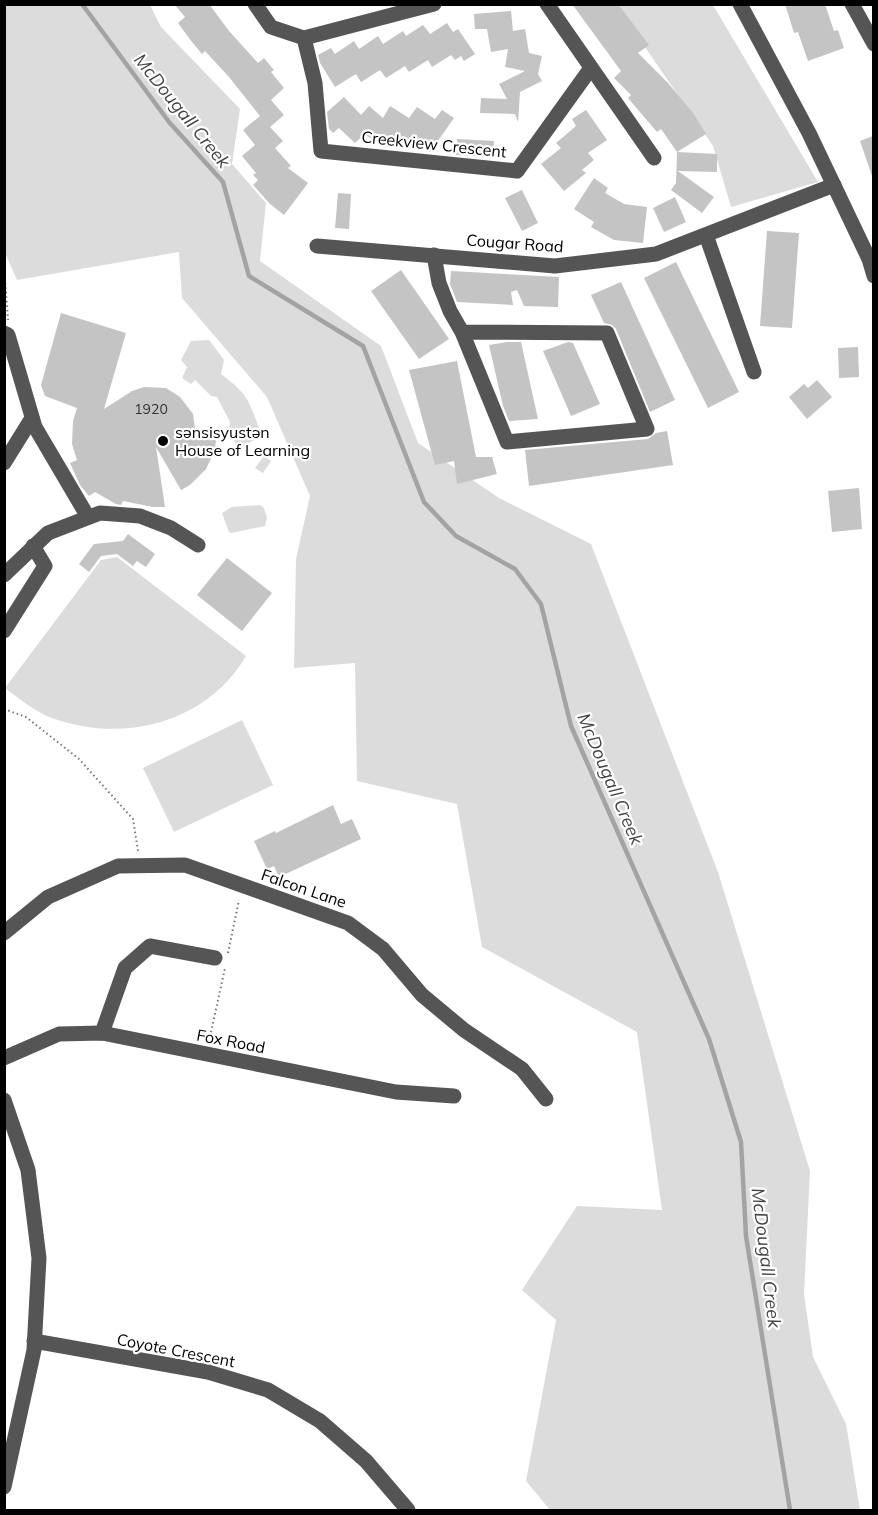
<svg xmlns="http://www.w3.org/2000/svg" width="878" height="1515" font-family="Mulish,sans-serif">
<style>
.green{fill:#dcdcdc}
.lines{fill:none;stroke-linecap:round;stroke-linejoin:round}
.stream{stroke:#a3a3a3;stroke-width:4.5}
.building{fill:#c4c4c4}
.path{stroke:#777;stroke-width:2;stroke-dasharray:1.5 3;stroke-linecap:butt}
.minor{stroke:#555;stroke-width:15}
.poi-dot{fill:#000;stroke:#fff;stroke-width:2}
.labels{text-anchor:middle;stroke-width:4.5;stroke-linejoin:round;paint-order:stroke}
.number-label{font-size:14px;fill:#313131}
.street-label{font-size:16px;fill:#000;stroke:#fff}
.poi-label{font-size:16px;fill:#000;stroke:#fff;text-anchor:start}
.water-label{font-size:18px;font-style:italic;fill:#444;stroke:#fff}
</style>
<rect width="100%" height="100%" fill="#fff"/>
<g class="green">
<path d="M5,5H150L161,27L240,109L232,164L266,203L260,261L381,346L418,443L499,498L591,544L718,872L810,1171L804,1294L813,1357L846,1424L860,1510H550L526,1481L556,1320L522,1290L577,1206L662,1210L637,1032L482,947L457,804L357,781L355,663L294,668L296,559L310,496L267,397L182,298L179,252L17,280L5,253Z"/>
<path d="M616,5H713L818,182L731,207L713,146Z"/>
<path d="M209,340L224,360L221,374C247,394 248,398 259,428L256,439L238,449L229,430L230,422L217,397L211,396L195,380L191,384L182,378L187,367L181,360L191,341Z"/>
<path d="M264,456L271,461L263,473L255,468Z"/>
<path d="M260,505L264,508L267,518L265,526L231,533L229,532L222,513L232,507Z"/>
<path d="M117,557L246,656C207,723 123,744 52,718C35,712 20,699 5,688L101,560Z"/>
<path d="M242,720L273,785L174,832L143,768Z"/>
</g>
<g class="lines">
<path class="stream" d="M82,4L169,122L223,182L249,276L363,346L424,502L456,536L515,569L541,604L571,726L709,1039L741,1142L746,1236L790,1510"/>
</g>
<g class="building">
<path d="M174,4H209L229,31L258,63L264,58L274,70L271,72L284,88L271,100L284,115L270,127L283,141L275,148L291,166L288,168L308,183L284,215L270,204L253,185L258,180L253,175L256,173L242,156L255,145L243,130L260,116L229,77L205,51L202,54L192,42L178,23L185,17Z"/>
<path d="M572,4H618L649,45L638,53L668,83L693,113L706,134L677,152L717,154V172L678,171L714,197L702,213L671,190L676,183L677,152L661,129L657,132L628,98L631,95L614,78L621,71Z"/>
<path d="M785,4H825L834,31L838,30L844,48L808,61L798,32L794,33Z"/>
<path d="M511,11L513,31L525,29L529,53L542,56L538,74L542,81L520,92L518,122L515,114L480,113L481,98L507,99L499,84L525,71L505,67L508,49L491,52L487,29H475L474,14Z"/>
<path d="M447,23L453,32L458,29L475,54L464,61L461,56L455,60L451,55L432,67L428,60L409,72L405,66L386,78L380,70L361,82L356,74L335,87L320,63L318,55L331,48L335,54L354,41L359,49L378,36L383,44L403,31L406,36L423,25L430,34Z"/>
<path d="M344,97L361,115L369,106L383,118L390,106L409,118L417,107L435,119L442,110L454,118L430,152L414,140L408,149L391,137L385,147L364,134L355,143L339,128L333,133L329,129L327,112Z"/>
<path d="M586,110L607,140L588,153L594,160L582,170L586,173L564,191L541,164L561,148L556,143L576,126L572,119Z"/>
<path d="M873,136V176H872L860,141Z"/>
<path d="M457,139L494,141L493,157L456,155Z"/>
<path d="M594,178L608,188L605,193L624,204L647,207L643,243L614,240L591,227L594,222L574,209Z"/>
<path d="M522,190L538,223L522,231L505,198Z"/>
<path d="M338,193L351,194L349,229L335,228Z"/>
<path d="M675,197L686,222L664,232L653,208Z"/>
<path d="M767,231L799,233L792,328L760,326Z"/>
<path d="M676,262L739,392L708,408L644,278Z"/>
<path d="M401,270L449,339L419,359L371,291Z"/>
<path d="M451,271L559,277L558,307L524,306L517,290L511,292L513,305L457,302L450,284Z"/>
<path d="M621,282L675,400L650,412L616,329L612,325L604,323L591,295Z"/>
<path d="M61,313L126,333L104,409L132,391L144,387L166,388L180,397L193,414L196,436L216,439L215,450L206,469L190,485L181,490L156,447L165,507H153L123,501L121,505L116,504L95,492L89,496L80,485L70,463L77,460L72,444L73,421L77,408L45,396L41,385Z"/>
<path d="M507,342H521L538,419L509,421L503,406L489,345Z"/>
<path d="M568,342L573,343L600,404L571,416L543,351Z"/>
<path d="M858,347L859,377L839,378L838,348Z"/>
<path d="M457,361L476,457H492L497,474L457,484L454,461L435,465L409,370Z"/>
<path d="M817,380L832,397L807,419L789,397L804,384L808,388Z"/>
<path d="M667,431L673,465L529,486L525,450L648,439L656,433Z"/>
<path d="M859,488L862,529L832,532L828,491Z"/>
<path d="M128,534L155,554L146,567L137,561L133,566L117,554L101,556L89,572L79,564L94,544L123,541Z"/>
<path d="M227,558L272,593L242,631L197,595Z"/>
<path d="M333,805L341,824L352,819L361,839L279,877L274,866L267,869L254,841L275,831L276,833Z"/>
</g>
<g class="lines">
<g class="path">
<path d="M4,265L8,320"/>
<path d="M4,709L26,717L79,759L133,819L138,851"/>
<path d="M228,953L239,900"/>
<path d="M209,1041L225,968"/>
</g>
<g class="minor">
<path d="M255,4L271,27L304,38L315,83L321,151L517,171L591,68"/>
<path d="M547,4L654,158"/>
<path d="M740,4L809,133L869,259L874,276"/>
<path d="M852,4L874,44"/>
<path d="M304,38L434,4"/>
<path d="M706,235L754,372"/>
<path d="M317,246L555,266L656,254L834,185"/>
<path d="M434,255L439,283L450,311L462,332L507,442L647,429L607,333L462,332"/>
<path d="M4,333L8,335L35,427L88,517"/>
<path d="M4,463L32,418"/>
<path d="M4,575L48,533L100,513L140,516L171,528L198,545"/>
<path d="M4,631L45,566L33,546"/>
<path d="M4,933L48,897L118,866L185,865L348,923L383,949L422,995L464,1030L522,1069L546,1099"/>
<path d="M102,1033L125,968L150,946L215,958"/>
<path d="M4,1058L59,1034L102,1033L396,1092L454,1096"/>
<path d="M4,1100L28,1170L39,1258L34,1350L4,1487"/>
<path d="M34,1341L208,1372L268,1390L320,1421L366,1461L408,1510"/>
</g>
</g>
<circle class="poi-dot" cx="163" cy="441" r="6"/>
<g class="labels">
<g class="number-label">
<text x="151" y="414">1920</text>
</g>
<g class="street-label">
<text transform="translate(434 144) rotate(6)" y="6">Creekview Crescent</text>
<text transform="translate(515 243) rotate(4)" y="6">Cougar Road</text>
<text transform="translate(304 888) rotate(19)" y="6">Falcon Lane</text>
<text transform="translate(231 1041) rotate(11)" y="6">Fox Road</text>
<text transform="translate(176 1350) rotate(11)" y="6">Coyote Crescent</text>
</g>
<g class="poi-label">
<text x="175" y="438">sənsisyustən<tspan x="175" dy="18">House of Learning</tspan></text>
</g>
<g class="water-label">
<text transform="translate(182 111) rotate(51)" y="6">McDougall Creek</text>
<text transform="translate(610 779) rotate(67)" y="6">McDougall Creek</text>
<text transform="translate(766 1258) rotate(83)" y="6">McDougall Creek</text>
</g>
</g>
<rect width="878" height="1515" fill="none" stroke="#000000" stroke-width="12"/>
</svg>
